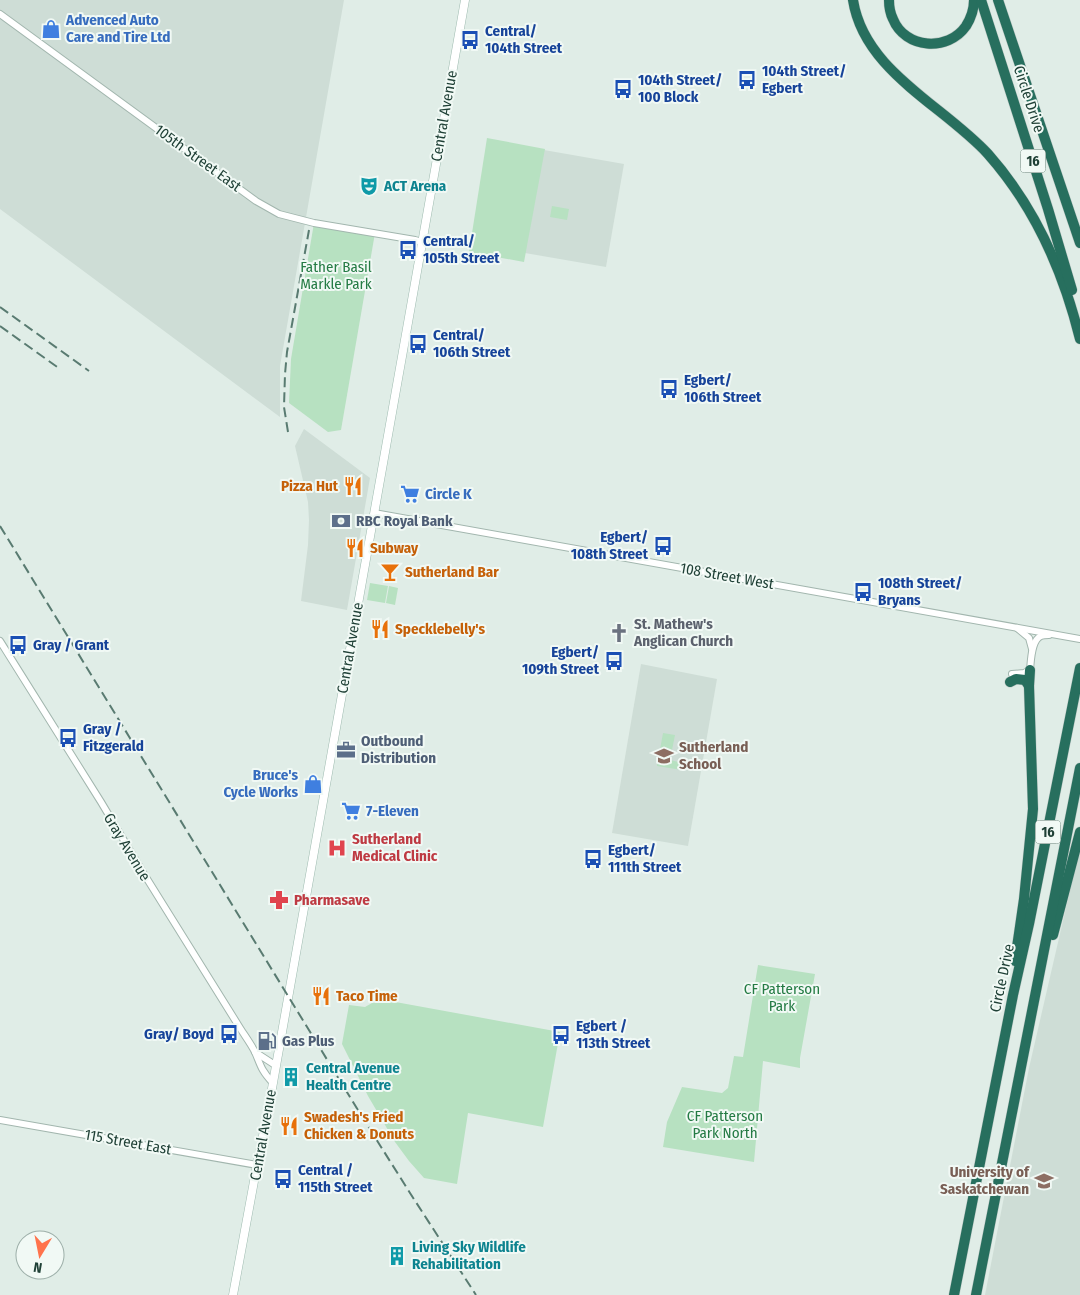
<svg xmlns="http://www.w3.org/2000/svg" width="1080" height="1295" font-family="'Fira Sans Condensed',sans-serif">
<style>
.built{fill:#ceddd6}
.green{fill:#b7e1c1}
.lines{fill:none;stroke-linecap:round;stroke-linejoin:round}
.tertiary-casing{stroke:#a2b6ae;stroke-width:8}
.secondary-casing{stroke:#9dbaaf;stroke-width:9}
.motorway-casing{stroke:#c0cac7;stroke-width:11}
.tertiary{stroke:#fff;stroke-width:6}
.secondary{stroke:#fff;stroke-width:8}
.motorway{stroke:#276f5e;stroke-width:10}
.rail{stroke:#597b71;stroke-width:2;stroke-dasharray:10 5;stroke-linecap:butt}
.labels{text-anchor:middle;stroke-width:4;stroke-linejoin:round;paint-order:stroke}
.shield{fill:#f1f9f5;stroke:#5e786f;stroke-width:1}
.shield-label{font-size:14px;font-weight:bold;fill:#1f4036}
.shop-label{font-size:15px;font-weight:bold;fill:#366cbe;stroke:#f1f9f5;text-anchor:start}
.transit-label{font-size:15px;font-weight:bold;fill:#164399;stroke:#f1f9f5;text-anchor:start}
.street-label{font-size:15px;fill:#1f4036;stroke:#f1f9f5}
.culture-label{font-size:15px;font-weight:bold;fill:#0d838f;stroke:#f1f9f5;text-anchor:start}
.park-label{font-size:15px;fill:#247b44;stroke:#f1f9f5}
.food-label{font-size:15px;font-weight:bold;fill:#c56008;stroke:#f1f9f5;text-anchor:start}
.service-label{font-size:15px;font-weight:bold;fill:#4e5e75;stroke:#f1f9f5;text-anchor:start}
.worship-label{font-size:15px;font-weight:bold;fill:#5b616d;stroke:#f1f9f5;text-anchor:start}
.education-label{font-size:15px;font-weight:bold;fill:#785e54;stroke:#f1f9f5;text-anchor:start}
.health-label{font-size:15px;font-weight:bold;fill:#be3a42;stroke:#f1f9f5;text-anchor:start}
</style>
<rect width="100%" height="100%" fill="#e0ede7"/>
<g class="built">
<path d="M0,0H344L280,366V417L0,209Z"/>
<path d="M544,150L624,164L606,267L525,253Z"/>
<path d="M304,429L370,478L347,610L301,601L308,545L309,520L308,502L295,446Z"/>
<path d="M641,664L717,679L688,846L612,833Z"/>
<path d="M1080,847V1295H985L1029,1068Z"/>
</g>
<g class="green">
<path d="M487,138L545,149L524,262L469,252Z"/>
<path d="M552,206L569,209L567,220L550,217Z"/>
<path d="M314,223L375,233L341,430L328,432L289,403L291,359Z"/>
<path d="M370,583L388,586L385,603L367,600Z"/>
<path d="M389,586L398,588L395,605L386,603Z"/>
<path d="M663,733L675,735L670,760L683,763L682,770L657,766Z"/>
<path d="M758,965L815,974L800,1058V1068L763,1061L754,1162L663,1147L667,1122L682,1087L722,1093L728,1088L734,1056L743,1057Z"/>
<path d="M379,999L560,1032L543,1127L468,1113L457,1184L424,1178L409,1161L395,1142L368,1096L342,1044L349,1005L365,1007Z"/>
</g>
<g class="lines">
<g class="tertiary-casing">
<g id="tertiary">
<path d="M0,14L256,201L279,214L314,223L415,240L422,242"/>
<path d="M374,513L1080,639"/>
<path d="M1017,628L1029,638L1032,649"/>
<path d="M0,641L101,802L144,874L240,1028C245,1036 251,1044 255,1052C261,1066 261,1070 272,1082"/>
<path d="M1012,674L1024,673L1030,670C1031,661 1031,640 1041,636C1043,635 1046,635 1049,635"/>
<path d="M255,1052L275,1065"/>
<path d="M0,1120L257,1165"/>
</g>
</g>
<g class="secondary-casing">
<path id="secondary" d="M233,1295L257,1165L268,1111L406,334L465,0"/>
</g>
<g class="motorway-casing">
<g id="motorway">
<path d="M853,0C864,71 943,105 988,154C1035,207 1063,270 1080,339"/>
<path d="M889,0C889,7 890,13 893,19C905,49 948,52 966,26C971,18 974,9 974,0"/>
<path d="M981,0L1048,209L1072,290"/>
<path d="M998,0L1080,243"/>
<path d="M1010,682L1016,679L1025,680L1029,686"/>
<path d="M1053,935L1080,832"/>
<path d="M1015,961L1024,899L1033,809L1029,686L1030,670"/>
<path d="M954,1295L1013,995L1029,924L1080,668"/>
<path d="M976,1295L1080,768"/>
</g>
</g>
<use href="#tertiary" class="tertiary"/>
<use href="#secondary" class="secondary"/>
<use href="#motorway" class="motorway"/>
<g class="rail">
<path d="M0,307L89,371"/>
<path d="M0,326L60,369"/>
<path d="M288,432L284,407L285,374L287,352L309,230"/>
<path d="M0,526L361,1115L410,1193L476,1295"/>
</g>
</g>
<defs>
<g id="shop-bare" transform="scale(1.5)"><path d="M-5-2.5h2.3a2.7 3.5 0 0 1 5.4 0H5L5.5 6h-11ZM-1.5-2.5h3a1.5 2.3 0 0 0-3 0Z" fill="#3f7fe0" stroke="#f1f9f5" stroke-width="2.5" paint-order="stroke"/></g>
<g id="bus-bare" transform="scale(1.5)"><path d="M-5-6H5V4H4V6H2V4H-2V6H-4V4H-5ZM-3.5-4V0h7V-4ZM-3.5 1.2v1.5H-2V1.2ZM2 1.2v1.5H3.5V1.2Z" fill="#1a4fb4" stroke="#f1f9f5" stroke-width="2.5" paint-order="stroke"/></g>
<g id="theatre-bare" transform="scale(1.5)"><path d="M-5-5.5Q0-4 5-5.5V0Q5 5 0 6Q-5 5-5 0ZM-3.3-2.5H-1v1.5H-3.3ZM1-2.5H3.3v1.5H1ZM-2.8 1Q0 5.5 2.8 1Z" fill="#0f9aa8" stroke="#f1f9f5" stroke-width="2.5" paint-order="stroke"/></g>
<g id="restaurant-bare" transform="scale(1.5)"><path d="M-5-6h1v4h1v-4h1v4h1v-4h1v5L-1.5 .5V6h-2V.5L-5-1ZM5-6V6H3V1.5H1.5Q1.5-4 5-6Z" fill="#e8710a" stroke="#f1f9f5" stroke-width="2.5" paint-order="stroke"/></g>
<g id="supermarket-bare" transform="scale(1.5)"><path d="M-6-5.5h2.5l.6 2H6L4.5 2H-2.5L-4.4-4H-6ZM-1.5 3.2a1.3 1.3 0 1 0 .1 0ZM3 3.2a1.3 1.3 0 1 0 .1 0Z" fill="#3f7fe0" stroke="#f1f9f5" stroke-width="2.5" paint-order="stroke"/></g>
<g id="bank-bare" transform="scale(1.5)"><path d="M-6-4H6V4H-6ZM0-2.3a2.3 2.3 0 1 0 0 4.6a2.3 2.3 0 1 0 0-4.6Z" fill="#5c6f8a" stroke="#f1f9f5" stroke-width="2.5" paint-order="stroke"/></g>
<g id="bar-bare" transform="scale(1.5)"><path d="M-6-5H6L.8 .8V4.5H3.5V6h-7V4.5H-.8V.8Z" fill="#e8710a" stroke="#f1f9f5" stroke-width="2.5" paint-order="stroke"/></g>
<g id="church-bare" transform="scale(1.5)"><path d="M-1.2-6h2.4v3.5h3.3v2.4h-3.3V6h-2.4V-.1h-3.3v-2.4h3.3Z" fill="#6b7280" stroke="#f1f9f5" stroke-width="2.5" paint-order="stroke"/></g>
<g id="office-bare" transform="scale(1.5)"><path d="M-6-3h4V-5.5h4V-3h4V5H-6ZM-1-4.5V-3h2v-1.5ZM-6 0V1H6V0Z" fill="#5c6f8a" stroke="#f1f9f5" stroke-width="2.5" paint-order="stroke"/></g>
<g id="school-bare" transform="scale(1.5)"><path d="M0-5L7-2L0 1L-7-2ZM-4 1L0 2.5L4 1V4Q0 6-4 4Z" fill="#8d6e63" stroke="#f1f9f5" stroke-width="2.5" paint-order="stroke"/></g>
<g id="hospital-bare" transform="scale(1.5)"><path d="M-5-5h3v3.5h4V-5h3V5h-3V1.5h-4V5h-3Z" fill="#e0444e" stroke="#f1f9f5" stroke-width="2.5" paint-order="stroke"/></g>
<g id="pharmacy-bare" transform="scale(1.5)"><path d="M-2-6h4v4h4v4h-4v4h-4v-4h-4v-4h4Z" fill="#e0444e" stroke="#f1f9f5" stroke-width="2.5" paint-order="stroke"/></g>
<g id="fuel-bare" transform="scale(1.5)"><path d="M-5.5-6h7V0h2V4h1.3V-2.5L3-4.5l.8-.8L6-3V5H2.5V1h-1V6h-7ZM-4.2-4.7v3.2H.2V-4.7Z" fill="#5c6f8a" stroke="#f1f9f5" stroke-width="2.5" paint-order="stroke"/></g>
<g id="building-bare" transform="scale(1.5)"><path d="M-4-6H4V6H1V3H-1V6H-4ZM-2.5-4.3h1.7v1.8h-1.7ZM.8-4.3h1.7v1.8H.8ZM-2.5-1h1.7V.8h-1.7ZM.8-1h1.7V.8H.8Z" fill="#0f9aa8" stroke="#f1f9f5" stroke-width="2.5" paint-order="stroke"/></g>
<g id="university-bare" transform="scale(1.5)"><path d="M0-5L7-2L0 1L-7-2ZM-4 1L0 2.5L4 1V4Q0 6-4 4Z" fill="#8d6e63" stroke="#f1f9f5" stroke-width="2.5" paint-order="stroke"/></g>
</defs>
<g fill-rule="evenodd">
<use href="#shop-bare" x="51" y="29"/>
<use href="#bus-bare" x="470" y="40"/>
<use href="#bus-bare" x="747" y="80"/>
<use href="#bus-bare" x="623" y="89"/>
<use href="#theatre-bare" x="369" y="186"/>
<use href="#bus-bare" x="408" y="250"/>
<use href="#bus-bare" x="418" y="344"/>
<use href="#bus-bare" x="669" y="389"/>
<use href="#restaurant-bare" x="353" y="486"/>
<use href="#supermarket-bare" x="410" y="494"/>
<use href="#bank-bare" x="341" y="521"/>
<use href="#bus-bare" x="663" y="546"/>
<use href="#restaurant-bare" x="355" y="548"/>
<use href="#bar-bare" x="390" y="572"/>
<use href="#bus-bare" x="863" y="592"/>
<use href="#restaurant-bare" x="380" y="629"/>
<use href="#church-bare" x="619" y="633"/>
<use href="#bus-bare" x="18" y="645"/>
<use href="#bus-bare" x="614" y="661"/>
<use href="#bus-bare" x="68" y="738"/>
<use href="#office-bare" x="346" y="750"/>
<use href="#school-bare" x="664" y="756"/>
<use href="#shop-bare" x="313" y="784"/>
<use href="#supermarket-bare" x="351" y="811"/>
<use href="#hospital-bare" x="337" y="848"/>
<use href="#bus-bare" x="593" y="859"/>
<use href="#pharmacy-bare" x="279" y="900"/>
<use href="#restaurant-bare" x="321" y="996"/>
<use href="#bus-bare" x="229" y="1034"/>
<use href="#bus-bare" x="561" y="1035"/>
<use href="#fuel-bare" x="267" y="1041"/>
<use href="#building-bare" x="291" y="1077"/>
<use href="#restaurant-bare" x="289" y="1126"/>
<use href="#bus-bare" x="283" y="1179"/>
<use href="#university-bare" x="1044" y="1181"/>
<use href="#building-bare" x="397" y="1256"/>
</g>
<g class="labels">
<g class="shield">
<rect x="1020.5" y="149.5" width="25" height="23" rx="4"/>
<rect x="1035.5" y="820.5" width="25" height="23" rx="4"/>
</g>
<g class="shield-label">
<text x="1033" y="166">16</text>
<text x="1048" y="837">16</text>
</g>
<g class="shop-label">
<text x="66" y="25">Advenced Auto<tspan x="66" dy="17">Care and Tire Ltd</tspan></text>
<text x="425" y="499">Circle K</text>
<text x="298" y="780" text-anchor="end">Bruce's<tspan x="298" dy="17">Cycle Works</tspan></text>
<text x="366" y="816">7-Eleven</text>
</g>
<g class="transit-label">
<text x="485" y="36">Central/<tspan x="485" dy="17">104th Street</tspan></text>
<text x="762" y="76">104th Street/<tspan x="762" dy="17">Egbert</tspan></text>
<text x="638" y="85">104th Street/<tspan x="638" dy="17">100 Block</tspan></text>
<text x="423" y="246">Central/<tspan x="423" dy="17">105th Street</tspan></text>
<text x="433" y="340">Central/<tspan x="433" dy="17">106th Street</tspan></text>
<text x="684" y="385">Egbert/<tspan x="684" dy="17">106th Street</tspan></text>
<text x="648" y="542" text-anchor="end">Egbert/<tspan x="648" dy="17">108th Street</tspan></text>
<text x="878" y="588">108th Street/<tspan x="878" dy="17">Bryans</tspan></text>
<text x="33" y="650">Gray / Grant</text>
<text x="599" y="657" text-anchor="end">Egbert/<tspan x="599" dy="17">109th Street</tspan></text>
<text x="83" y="734">Gray /<tspan x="83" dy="17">Fitzgerald</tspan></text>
<text x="608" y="855">Egbert/<tspan x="608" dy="17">111th Street</tspan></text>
<text x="576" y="1031">Egbert /<tspan x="576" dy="17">113th Street</tspan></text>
<text x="214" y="1039" text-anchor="end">Gray/ Boyd</text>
<text x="298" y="1175">Central /<tspan x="298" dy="17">115th Street</tspan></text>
</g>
<g class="street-label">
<text transform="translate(1029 99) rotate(72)" y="5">Circle Drive</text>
<text transform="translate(444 116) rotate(-80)" y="5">Central Avenue</text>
<text transform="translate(198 158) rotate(36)" y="5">105th Street East</text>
<text transform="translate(727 576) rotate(10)" y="5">108 Street West</text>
<text transform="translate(350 648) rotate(-80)" y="5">Central Avenue</text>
<text transform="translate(127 847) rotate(59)" y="5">Gray Avenue</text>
<text transform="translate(1002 978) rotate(-78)" y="5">Circle Drive</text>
<text transform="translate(263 1135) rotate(-80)" y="5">Central Avenue</text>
<text transform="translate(128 1142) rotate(10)" y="5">115 Street East</text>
</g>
<g class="culture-label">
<text x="384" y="191">ACT Arena</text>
<text x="306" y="1073">Central Avenue<tspan x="306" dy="17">Health Centre</tspan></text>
<text x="412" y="1252">Living Sky Wildlife<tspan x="412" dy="17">Rehabilitation</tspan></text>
</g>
<g class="park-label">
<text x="336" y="272">Father Basil<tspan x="336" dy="17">Markle Park</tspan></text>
<text x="782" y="994">CF Patterson<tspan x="782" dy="17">Park</tspan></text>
<text x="725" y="1121">CF Patterson<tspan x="725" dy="17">Park North</tspan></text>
</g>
<g class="food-label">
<text x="338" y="491" text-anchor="end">Pizza Hut</text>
<text x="370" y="553">Subway</text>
<text x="405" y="577">Sutherland Bar</text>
<text x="395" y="634">Specklebelly's</text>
<text x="336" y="1001">Taco Time</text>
<text x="304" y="1122">Swadesh's Fried<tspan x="304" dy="17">Chicken &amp; Donuts</tspan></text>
</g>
<g class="service-label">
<text x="356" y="526">RBC Royal Bank</text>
<text x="361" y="746">Outbound<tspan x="361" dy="17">Distribution</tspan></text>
<text x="282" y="1046">Gas Plus</text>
</g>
<g class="worship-label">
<text x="634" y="629">St. Mathew's<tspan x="634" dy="17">Anglican Church</tspan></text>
</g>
<g class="education-label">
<text x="679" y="752">Sutherland<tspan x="679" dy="17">School</tspan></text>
<text x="1029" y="1177" text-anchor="end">University of<tspan x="1029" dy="17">Saskatchewan</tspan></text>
</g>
<g class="health-label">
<text x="352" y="844">Sutherland<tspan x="352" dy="17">Medical Clinic</tspan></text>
<text x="294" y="905">Pharmasave</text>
</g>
</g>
<g transform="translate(40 1255) rotate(190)"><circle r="24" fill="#f1f9f5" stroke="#9dafa9"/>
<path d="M0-4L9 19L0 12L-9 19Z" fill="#ff734c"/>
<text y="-8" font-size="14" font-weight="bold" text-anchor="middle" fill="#1f4036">N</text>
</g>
</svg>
